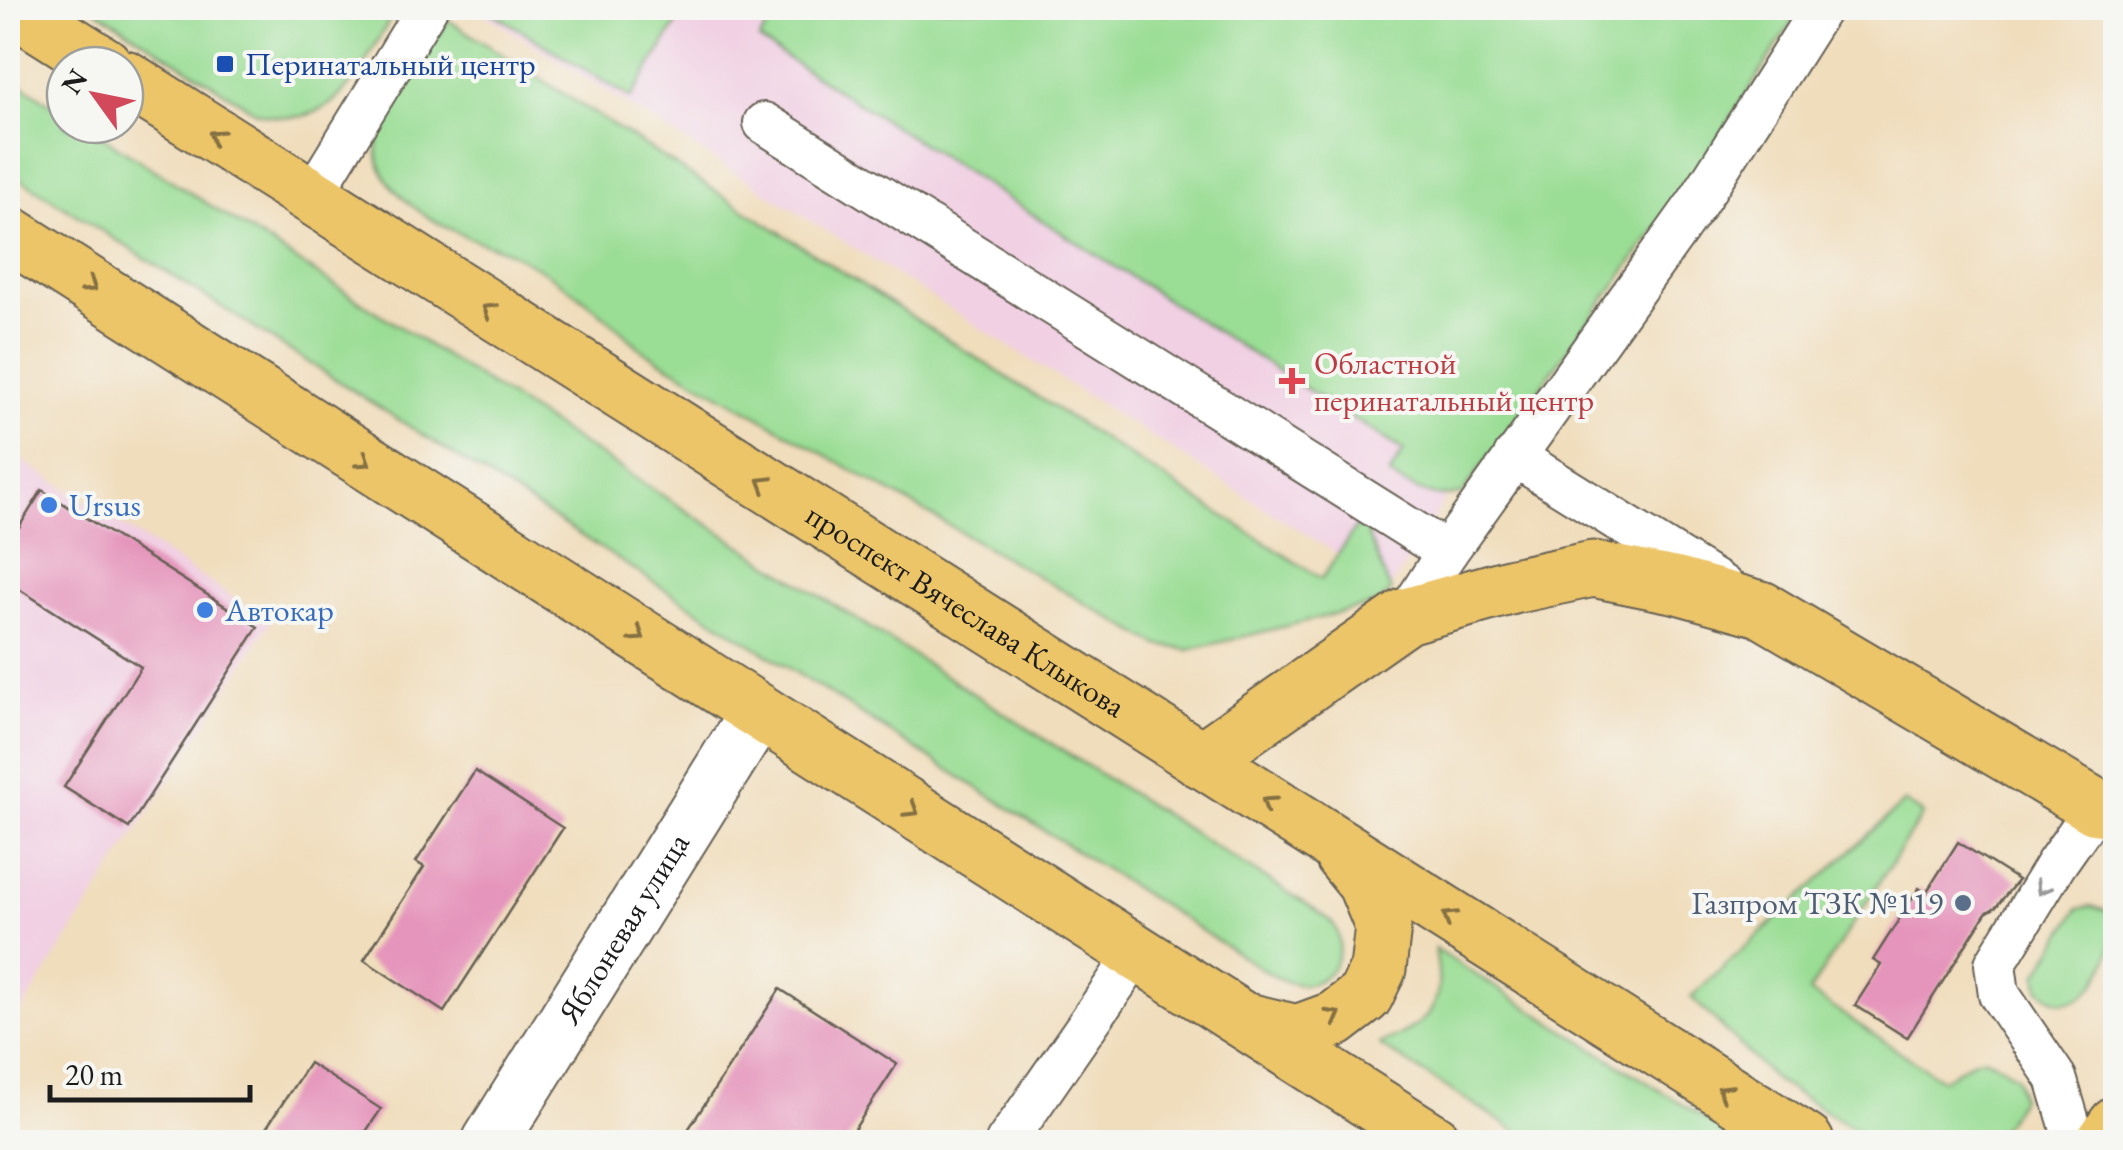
<svg xmlns="http://www.w3.org/2000/svg" width="2123" height="1150" font-family="'EB Garamond',serif">
<style>
.built{fill:#f1d0e3}
.green{fill:#9add94;stroke:#5b7c58;stroke-width:2.5}
.building{fill:#e594bb}
.lines{fill:none;stroke-linecap:round;stroke-linejoin:round}
.service-casing{stroke:#666054;stroke-width:44}
.minor-casing{stroke:#666054;stroke-width:59}
.primary-casing{stroke:#666054;stroke-width:59}
.service{stroke:#fff;stroke-width:40}
.minor{stroke:#fff;stroke-width:55}
.primary{stroke:#edc569;stroke-width:55}
.oneway{stroke:#847042}
.oneway2{stroke:#999}
.transit-dot{fill:#1a4fb4;stroke:#f6f6f2;stroke-width:4}
.health-dot{fill:#e0444e;stroke:#f6f6f2;stroke-width:4}
.shop-dot{fill:#3f7fe0;stroke:#f6f6f2;stroke-width:4}
.service-dot{fill:#5c6f8a;stroke:#f6f6f2;stroke-width:4}
.labels{text-anchor:middle;stroke-width:8;stroke-linejoin:round;paint-order:stroke}
.transit-label{font-size:32px;fill:#164399;stroke:#f6f6f2;text-anchor:start}
.health-label{font-size:32px;fill:#be3a42;stroke:#f6f6f2;text-anchor:start}
.shop-label{font-size:32px;fill:#366cbe;stroke:#f6f6f2;text-anchor:start}
.street-label{font-size:32px;fill:#1c1c1c;stroke:#f6f6f2}
.service-label{font-size:32px;fill:#4e5e75;stroke:#f6f6f2;text-anchor:end}
</style>
<rect width="100%" height="100%" fill="#f6f6f2"/>
<filter id="ink" filterUnits="userSpaceOnUse"><feTurbulence type="fractalNoise" baseFrequency=".01" numOctaves="2"/><feDisplacementMap in="SourceGraphic" scale="20" xChannelSelector="R" yChannelSelector="G"/><feConvolveMatrix kernelMatrix="1 2 1 2 8 2 1 2 1" color-interpolation-filters="sRGB"/></filter>
<filter id="wash" filterUnits="userSpaceOnUse"><feTurbulence type="fractalNoise" baseFrequency=".0048" numOctaves="4" result="noise"/><feDisplacementMap in="SourceGraphic" scale="40" xChannelSelector="R" yChannelSelector="G"/><feGaussianBlur stdDeviation="2.25" result="paint"/><feColorMatrix in="noise" values="0 0 0 0 0 0 0 0 0 0 0 0 0 0 0 0 0 1.4 0 .05"/><feComposite in="paint" operator="in"/></filter>
<g filter="url(#wash)">
<rect width="100%" height="100%" fill="#f0ddbc"/>
<g class="built">
<path d="M475,8H1747L1391,588Z"/>
<path d="M8,451L270,622L8,1032Z"/>
</g>
<g class="green">
<path d="M93,8H397C360,66 339,138 256,112Z"/>
<path d="M485,8H686L631,98Z"/>
<path d="M778,8H1801L1692,180L1462,494C1432,500 1414,490 1389,475L1404,451L759,40Z"/>
<path d="M448,20L1322,579L1361,519L1391,591L1380,603L1189,650L1158,645L642,350C604,313 561,278 513,254C497,246 479,243 463,235C428,220 368,185 379,139C387,104 428,52 448,20Z"/>
<path d="M8,76L65,113V125H84C494,386 901,651 1313,908C1319,913 1327,917 1332,923C1349,945 1335,979 1308,984C1290,987 1272,975 1257,966L8,171Z"/>
<path d="M1904,802L1923,814L1809,992L1943,1080C1982,1054 1976,1050 2017,1077L2021,1098L1996,1136L1986,1142L1875,1141L1777,1082L1691,997Z"/>
<path d="M2091,906L2108,912C2123,940 2097,1008 2060,1001C2053,1000 2046,994 2040,989L2037,975L2078,909Z"/>
<path d="M1435,949L1742,1142H1534L1379,1045C1432,1020 1446,1009 1435,949Z"/>
</g>
<g id="blocks">
<g class="building">
<path d="M42,490L258,627L129,828L64,787L141,667L8,582V545Z"/>
<path d="M475,771L563,828L444,1012L364,960L424,867L416,862Z"/>
<path d="M1958,842L2018,880L1996,907L1986,913L1907,1038L1855,1005L1881,965L1873,960L1919,888L1926,893Z"/>
<path d="M780,989L897,1064L846,1142H680Z"/>
<path d="M309,1063L381,1109L359,1142H257Z"/>
</g>
</g>
</g>
<g filter="url(#ink)">
<use href="#blocks" fill-opacity="0" stroke="#666054" stroke-width="2.5"/>
<g class="lines">
<g class="service-casing">
<g id="service">
<path d="M764,123L1447,552"/>
<path d="M311,197L427,8"/>
<path d="M1514,456L1723,586"/>
<path d="M1406,616L1447,552L1697,203L1821,8"/>
<path d="M1006,1142L1137,953"/>
<path d="M2075,1142L2056,1078L1999,994L1995,964L2056,864L2096,807"/>
</g>
</g>
<g class="minor-casing">
<g id="minor">
<path id="s1" d="M490,1142L758,712"/>
</g>
</g>
<g class="primary-casing">
<g id="primary">
<path d="M14,8L104,65"/>
<path id="s2" d="M125,78L1806,1142"/>
<path d="M8,233L1434,1142"/>
<path d="M1201,760L1406,616L1513,586L1593,569L1678,586L1761,609L2096,807L2116,809"/>
<path d="M1247,1021L1297,1033L1335,1019L1365,996L1378,969L1383,926L1365,883L1343,856"/>
<path d="M2104,1142L2116,1125"/>
</g>
</g>
<use href="#service" class="service"/>
<use href="#minor" class="minor"/>
<use href="#primary" class="primary"/>
</g>
<defs><path id="oneway-chevron" d="M-2-3.5L2.5 0L-2 3.5" fill="none" stroke-width="1.6" stroke-linecap="round" stroke-linejoin="round" transform="scale(2.5)"/></defs>
<g class="oneway">
<use href="#oneway-chevron" transform="translate(215 136) rotate(-147)"/>
<use href="#oneway-chevron" transform="translate(90 286) rotate(33)"/>
<use href="#oneway-chevron" transform="translate(489 310) rotate(-148)"/>
<use href="#oneway-chevron" transform="translate(364 461) rotate(33)"/>
<use href="#oneway-chevron" transform="translate(764 483) rotate(-148)"/>
<use href="#oneway-chevron" transform="translate(638 635) rotate(33)"/>
<use href="#oneway-chevron" transform="translate(1268 803) rotate(-147)"/>
<use href="#oneway-chevron" transform="translate(912 810) rotate(32)"/>
<use href="#oneway-chevron" transform="translate(1449 917) rotate(-148)"/>
<use href="#oneway-chevron" transform="translate(1334 1016) rotate(-29)"/>
<use href="#oneway-chevron" transform="translate(1724 1091) rotate(-148)"/>
</g>
<use class="oneway2" href="#oneway-chevron" transform="translate(2042 888) rotate(121)"/>
</g>
<rect class="transit-dot" x="215" y="54" width="20" height="20" rx="5"/>
<path class="health-dot" d="M1287 366h10v10h10v10h-10v10h-10v-10h-10v-10h10z"/>
<g class="shop-dot">
<circle cx="49" cy="505" r="10"/>
<circle cx="205" cy="610" r="10"/>
</g>
<circle class="service-dot" cx="1963" cy="903" r="10"/>
<g class="labels">
<g class="transit-label">
<text x="245" y="75">Перинатальный центр</text>
</g>
<g class="health-label">
<text x="1314" y="374">Областной<tspan x="1314" dy="37">перинатальный центр</tspan></text>
</g>
<g class="shop-label">
<text x="69" y="516">Ursus</text>
<text x="225" y="621">Автокар</text>
</g>
<g class="street-label">
<text dy="11" stroke="none"><textPath href="#s2" startOffset="995">проспект Вячеслава Клыкова</textPath></text>
<text dy="11" stroke="none"><textPath href="#s1" startOffset="252">Яблоневая улица</textPath></text>
</g>
<g class="service-label">
<text x="1943" y="914">Газпром ТЗК №119</text>
</g>
</g>
<rect width="2123" height="1150" fill="none" stroke="#f6f6f2" stroke-width="40"/>
<g transform="translate(95 95) rotate(303)"><circle r="48" fill="#f6f6f2" stroke="#9f9f9c" stroke-width="2.5"/>
<path d="M0-8L18 38L0 25L-18 38Z" fill="#d1495b"/>
<text y="-15" font-size="28" font-weight="bold" text-anchor="middle" fill="#1c1c1c">N</text>
</g>
<path d="M50 1085v15h200v-15" fill="none" stroke="#1c1c1c" stroke-width="5"/>
<text x="65" y="1085" font-size="30" fill="#1c1c1c" stroke="#f6f6f2" stroke-width="8" paint-order="stroke">20 m</text>
</svg>
